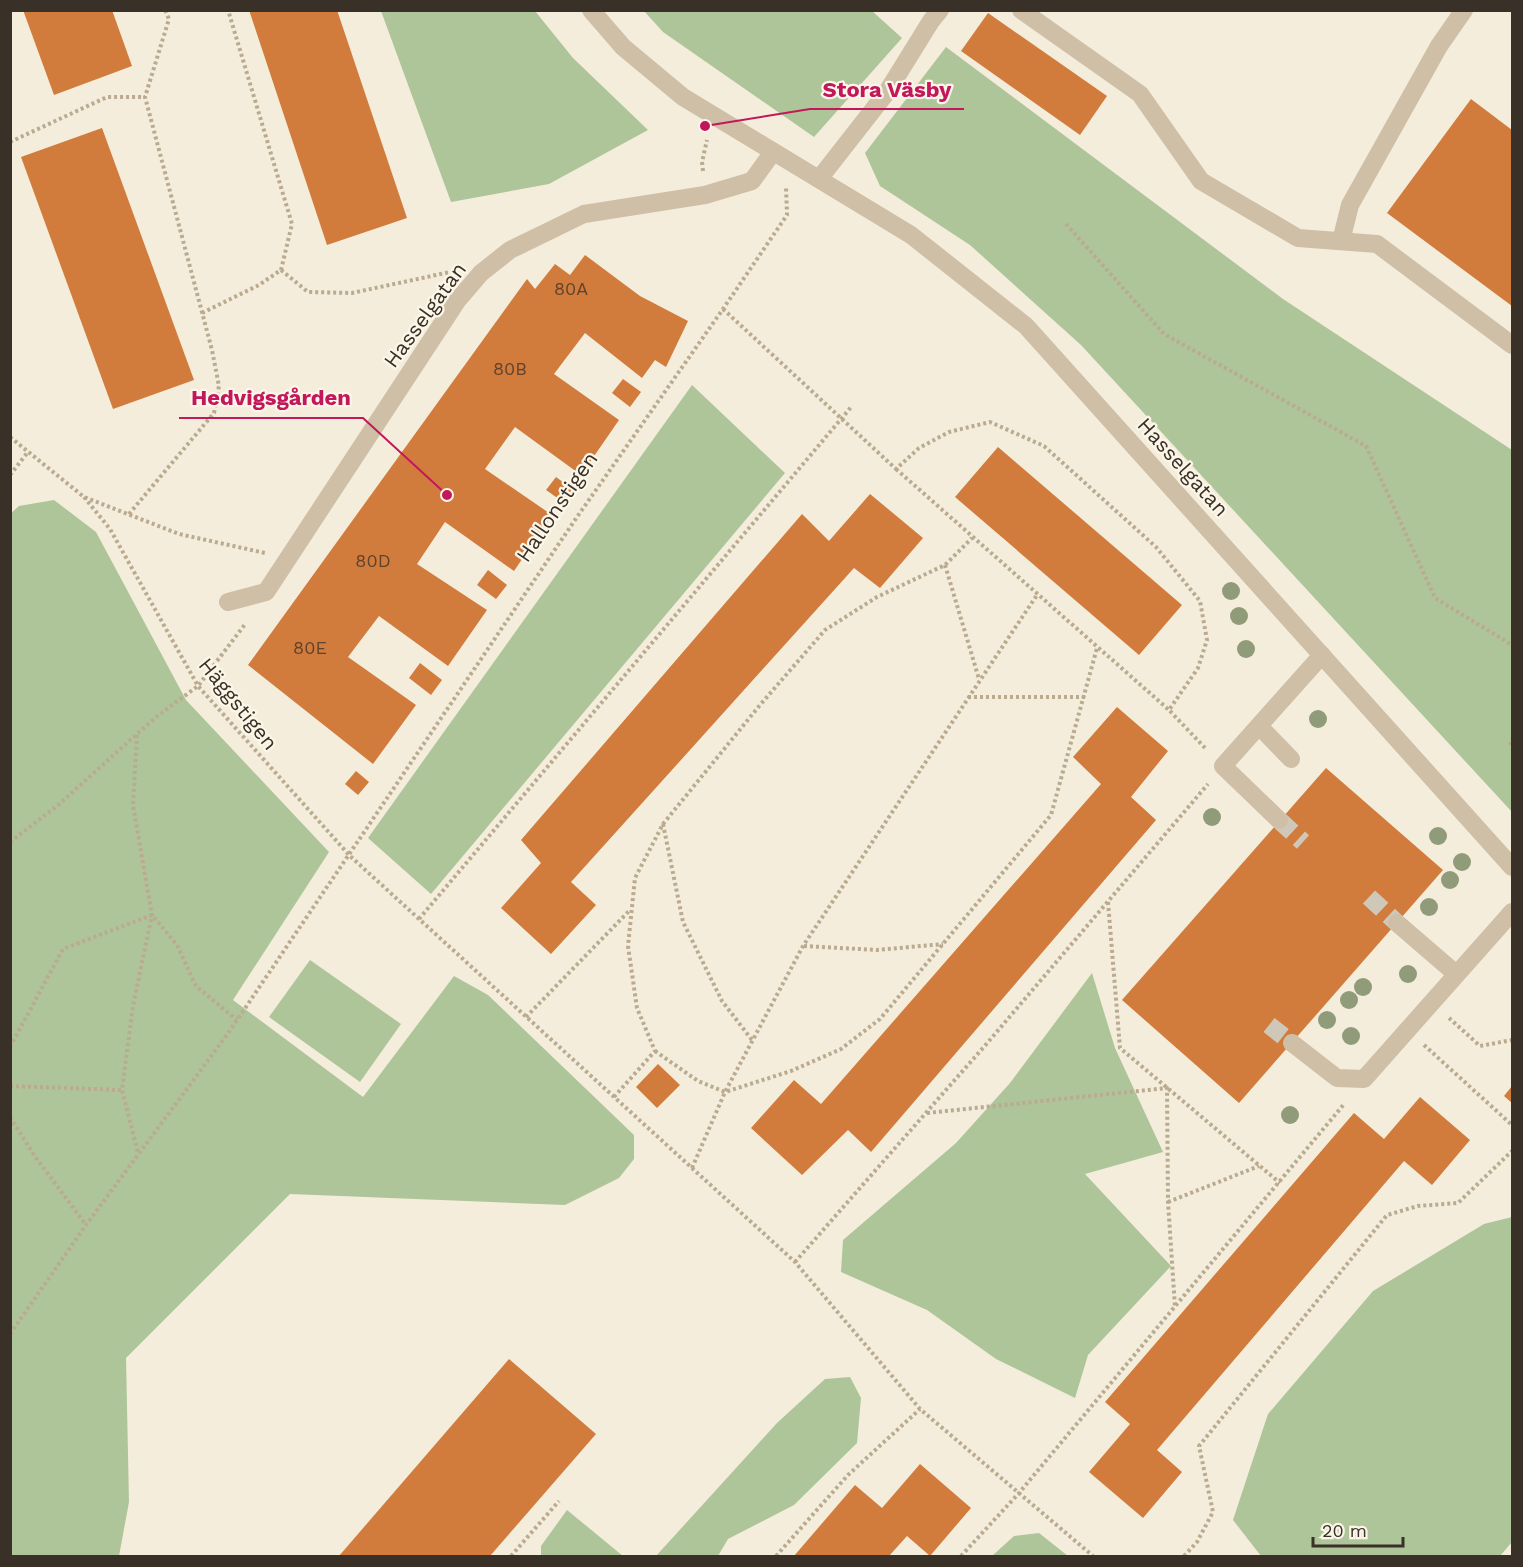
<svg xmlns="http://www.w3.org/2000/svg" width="1523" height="1567" font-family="'Work Sans',sans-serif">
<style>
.green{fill:#aec599}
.building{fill:#d17c3c}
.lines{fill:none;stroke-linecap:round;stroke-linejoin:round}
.minor-tunnel{stroke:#cfc7b7;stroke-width:18;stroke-dasharray:18 9;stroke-linecap:butt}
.path{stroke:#baaa90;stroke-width:4;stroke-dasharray:3 3;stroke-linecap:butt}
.minor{stroke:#cebfa6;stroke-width:18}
.tree{fill:#909c79}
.labels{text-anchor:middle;stroke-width:4.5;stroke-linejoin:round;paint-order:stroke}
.number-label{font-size:18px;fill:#5f432c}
.street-label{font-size:21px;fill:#393027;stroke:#fbf6e8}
.leader{fill:none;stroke:#c2185b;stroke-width:2}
.callout-dot{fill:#c2185b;stroke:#fbf6e8;stroke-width:2}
.callout-label{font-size:22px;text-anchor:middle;font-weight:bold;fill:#c2185b;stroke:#fbf6e8;stroke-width:4.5;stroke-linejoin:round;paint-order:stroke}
</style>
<rect width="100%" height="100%" fill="#f4eddb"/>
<g class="green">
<path d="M381,11H535L573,58L648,130L549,184L451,202Z"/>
<path d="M644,11H872L902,38L814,137L663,32Z"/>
<path d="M946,47L1283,299L1512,450V812L1081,345L970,245L880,186L865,153Z"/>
<path d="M692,385L785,473L431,894L368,838Z"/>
<path d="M54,500L96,532L186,700L329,852L233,1000L363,1097L454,976L488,995L634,1135V1159L619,1178L565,1205L290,1194L126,1358L129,1502L119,1556H11L10,514L19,506Z"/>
<path d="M310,960L401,1024L360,1082L269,1017Z"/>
<path d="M1092,973L1115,1048L1163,1152L1085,1174L1171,1266L1088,1355L1075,1398L996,1359L927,1310L841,1272L843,1240L956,1143L1010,1083Z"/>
<path d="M1512,1217V1542L1500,1556H1261L1233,1520L1268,1414L1373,1291L1484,1224Z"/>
<path d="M850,1377L861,1398L857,1443L794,1505L728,1539L718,1556H656L777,1423L825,1379Z"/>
<path d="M567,1510L623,1556H541V1546Z"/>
<path d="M1039,1533L1068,1556H992L1014,1536Z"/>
</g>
<g class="building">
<path d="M23,10H112L132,66L54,95Z"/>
<path d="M249,10H337L407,218L327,245Z"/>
<path d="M988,13L1107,96L1080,135L961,51Z"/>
<path d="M1471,99L1512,130V306L1387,213Z"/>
<path d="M102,128L194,380L113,409L21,157Z"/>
<path d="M585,255L640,296L688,321L666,367L655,360L642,378L585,333L554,374L619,420L581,475L515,427L485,469L552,515L514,571L445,522L417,564L487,610L448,666L379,616L348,657L416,705L373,764L248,665L527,279L535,289L555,264L570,275Z"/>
<path d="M623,379L641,392L630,407L612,393Z"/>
<path d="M998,447L1182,605L1139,655L955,497Z"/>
<path d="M556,477L575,491L566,504L546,490Z"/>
<path d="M870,494L923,538L880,588L854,568L571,882L596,905L551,954L501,908L541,863L521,840L802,514L829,541Z"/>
<path d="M488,570L507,585L496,599L477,585Z"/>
<path d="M420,663L442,680L431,695L409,678Z"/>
<path d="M1117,707L1168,751L1131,797L1156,820L871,1152L848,1130L802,1175L751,1128L794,1080L821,1104L1101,784L1073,757Z"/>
<path d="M1326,768L1443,870L1239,1103L1122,1000Z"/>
<path d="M356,771L369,782L358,795L345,784Z"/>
<path d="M658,1064L680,1085L657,1108L636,1087Z"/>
<path d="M1512,1086V1103L1504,1096Z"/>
<path d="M1420,1097L1470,1140L1432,1185L1404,1161L1157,1450L1182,1472L1143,1518L1089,1472L1130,1424L1105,1402L1354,1113L1384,1139Z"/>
<path d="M509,1359L596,1434L490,1556H339Z"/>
<path d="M920,1464L971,1508L930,1556L907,1536L889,1556H794L855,1485L882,1508Z"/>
</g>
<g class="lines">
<g class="minor-tunnel">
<path d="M1279,820L1303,842"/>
<path d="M1369,897L1397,923"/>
<path d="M1269,1025L1292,1043"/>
</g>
<g class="path">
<path d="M10,142L107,97H145"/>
<path d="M703,171L702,162L707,140"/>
<path d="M1066,224L1164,334L1366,446L1435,598L1512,645"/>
<path d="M281,270L308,292L352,293L450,272"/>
<path d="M723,309L896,469L919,448L949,432L990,422L1044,446L1156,547L1200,601L1207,640L1198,668L1169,710L1206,749"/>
<path d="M202,313L259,285L281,270L292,224L228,10"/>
<path d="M10,437L84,497L179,534L265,553"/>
<path d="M896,469L1169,710"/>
<path d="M10,475L28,452"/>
<path d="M84,497L110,529L198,686L350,856L795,1262L920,1409L1093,1556"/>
<path d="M129,514L214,413L219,386L212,350L145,97L169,19L165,10"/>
<path d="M945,565L979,679"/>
<path d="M968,697H1086"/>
<path d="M137,735L133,805L152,915L133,1006L122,1090L138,1153"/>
<path d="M1510,745L1512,739"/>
<path d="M663,824L683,922L722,1001L752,1040"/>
<path d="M10,842L57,806L156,717L198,686L246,623"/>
<path d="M1108,902L1120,1048L1280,1183"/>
<path d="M419,919L852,406"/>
<path d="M804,946L877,950L943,944"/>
<path d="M526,1017L629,911"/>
<path d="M1449,1018L1480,1046L1512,1040"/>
<path d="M1424,1045L1512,1125"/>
<path d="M10,1047L63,949L152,915L177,945L196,986L237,1020"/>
<path d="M655,1051L698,1081L725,1092L791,1071L841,1049L880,1019L1051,815L1097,648"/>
<path d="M10,1086L122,1090"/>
<path d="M614,1097L655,1051L637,1008L628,946L635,878L663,824L760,705L825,630L877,597L945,565L972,538"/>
<path d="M927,1113L1167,1088L1168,1202L1175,1307"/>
<path d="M10,1117L34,1155L86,1225"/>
<path d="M692,1168L725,1092L803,946L1037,595"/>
<path d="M1168,1202L1259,1166"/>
<path d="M795,1262L989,1041L1208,784"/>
<path d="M10,1334L86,1225L229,1032L577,517L723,309L787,215L786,186"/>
<path d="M511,1556L559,1501"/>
<path d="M776,1556L848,1475L920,1409"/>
<path d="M961,1556L1019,1493L1345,1103"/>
<path d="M1184,1556L1197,1542L1213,1512L1199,1446L1387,1215L1418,1206L1458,1203L1512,1151"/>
</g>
<g class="minor">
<path d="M591,10L623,47L683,97L911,235L1026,326L1512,867"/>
<path d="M1021,10L1140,94L1201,181L1298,238L1377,244L1512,345"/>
<path d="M819,179L887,92L931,21L940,10"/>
<path d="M1341,241L1350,205L1439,46L1464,10"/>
<path d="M228,602L266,592L457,301L481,273L510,250L584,214L705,195L752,181L773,152"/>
<path d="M1259,726L1291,759"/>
<path d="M1279,820L1223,766L1322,655"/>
<path d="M1397,923L1455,973"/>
<path d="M1292,1043L1337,1078L1364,1079L1512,912"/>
</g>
</g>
<g class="tree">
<circle cx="1231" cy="591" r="9"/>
<circle cx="1239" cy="616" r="9"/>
<circle cx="1246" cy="649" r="9"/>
<circle cx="1318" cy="719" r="9"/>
<circle cx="1212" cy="817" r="9"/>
<circle cx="1438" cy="836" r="9"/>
<circle cx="1462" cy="862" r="9"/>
<circle cx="1450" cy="880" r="9"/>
<circle cx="1429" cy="907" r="9"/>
<circle cx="1408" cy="974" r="9"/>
<circle cx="1363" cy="987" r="9"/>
<circle cx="1349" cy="1000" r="9"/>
<circle cx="1327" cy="1020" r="9"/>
<circle cx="1351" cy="1036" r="9"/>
<circle cx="1290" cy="1115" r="9"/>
</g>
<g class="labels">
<g class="number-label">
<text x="571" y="295">80A</text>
<text x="510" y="375">80B</text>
<text x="373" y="567">80D</text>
<text x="310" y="654">80E</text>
</g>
<g class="street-label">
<text transform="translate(425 315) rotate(-54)" y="7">Hasselgatan</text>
<text transform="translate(1183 467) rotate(48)" y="7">Hasselgatan</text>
<text transform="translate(557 507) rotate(-56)" y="7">Hallonstigen</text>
<text transform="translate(238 704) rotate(51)" y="7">Häggstigen</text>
</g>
</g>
<path class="leader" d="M705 126L810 109H964M447 495L363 418H179"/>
<g class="callout-dot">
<circle cx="705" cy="126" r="6"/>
<circle cx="447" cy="495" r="6"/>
</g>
<g class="callout-label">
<text x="887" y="97">Stora Väsby</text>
<text x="271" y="405">Hedvigsgården</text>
</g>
<rect width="1523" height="1567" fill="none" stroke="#393027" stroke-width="24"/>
<path d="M1313 1537v9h90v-9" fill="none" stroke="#393027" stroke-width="3"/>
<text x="1322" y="1537" font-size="18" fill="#393027" stroke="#fbf6e8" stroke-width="4.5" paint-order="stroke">20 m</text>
</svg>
